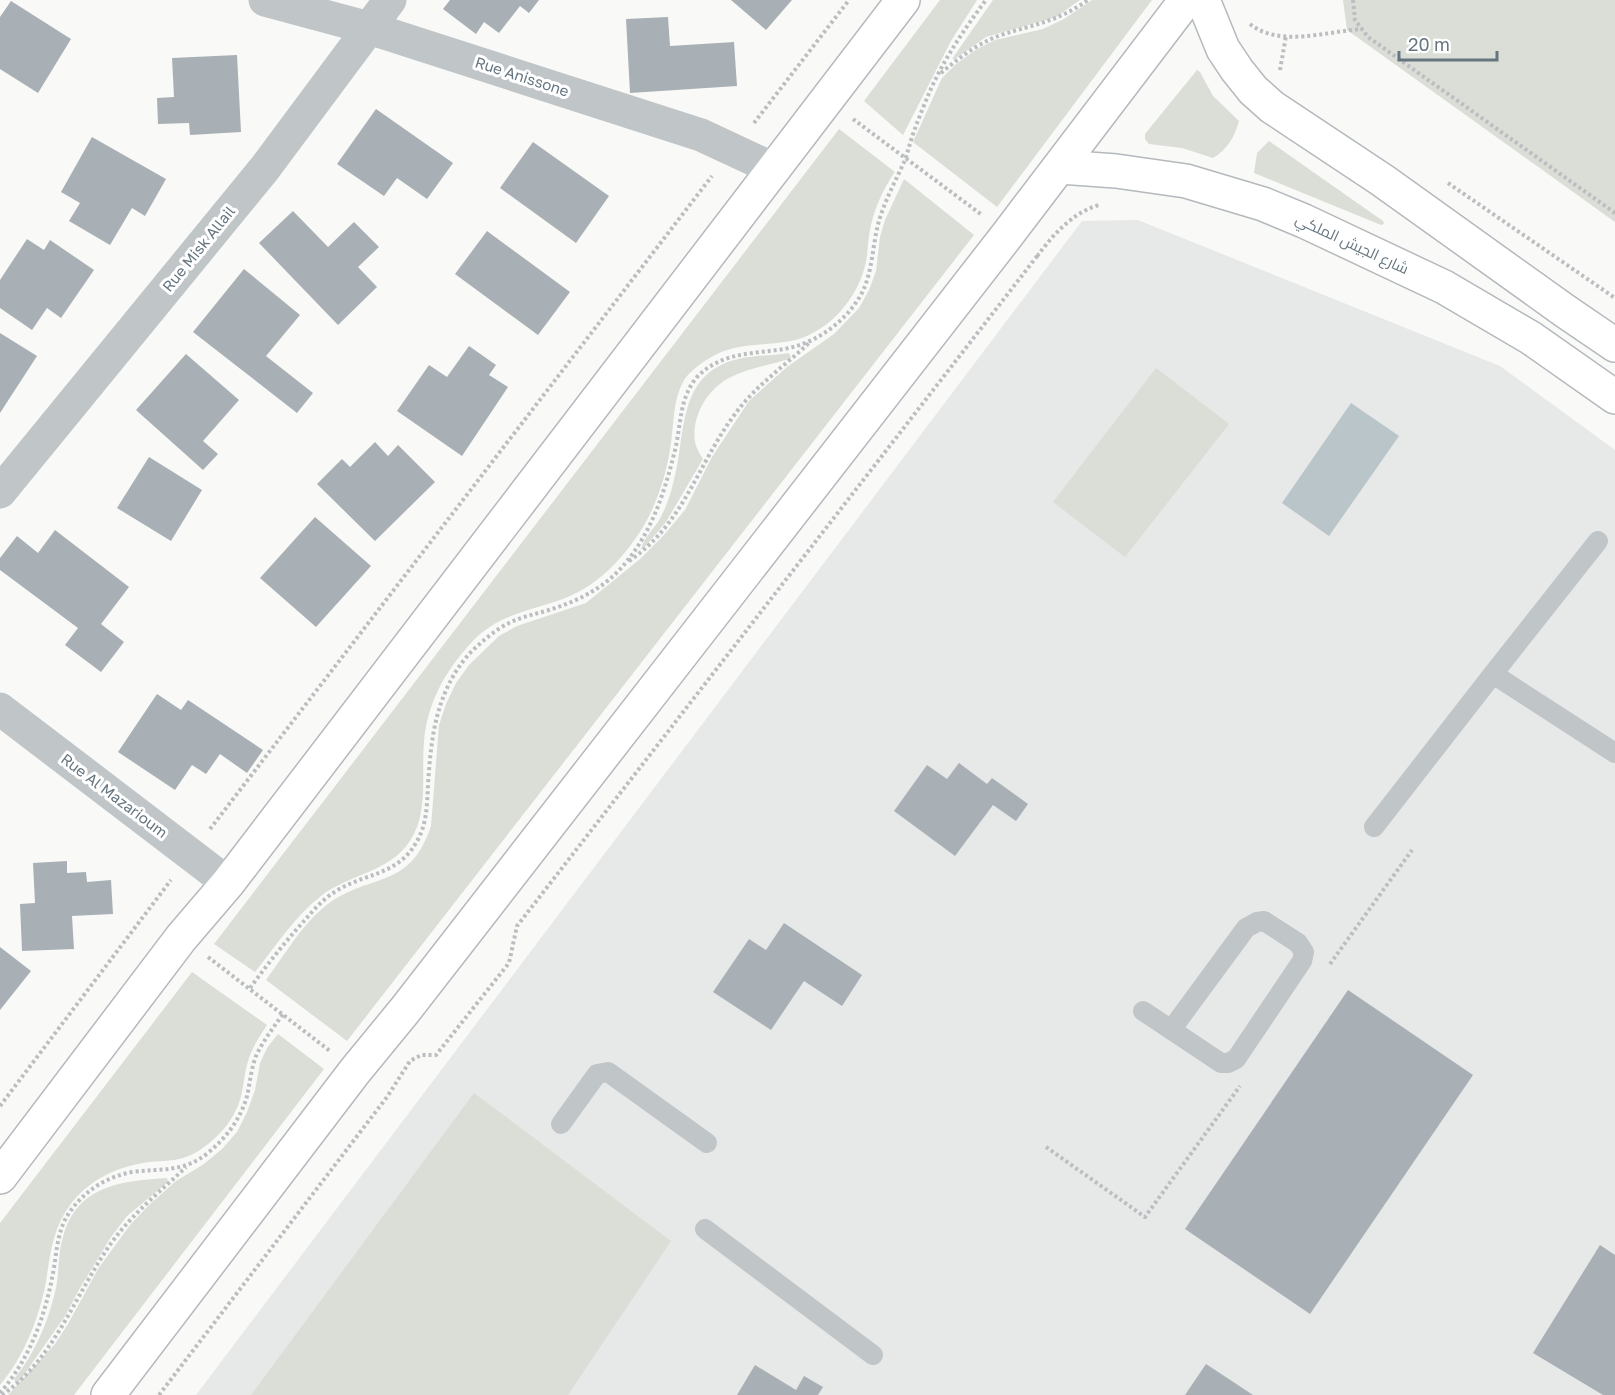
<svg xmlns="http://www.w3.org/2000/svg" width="1615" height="1395" font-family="'Golos Text',Cairo,sans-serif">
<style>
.built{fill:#e7e8e8}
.green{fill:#daded7}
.water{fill:#b9c5c9}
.building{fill:#a8b0b6}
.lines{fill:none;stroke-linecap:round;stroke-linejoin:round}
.primary-casing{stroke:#b4b9bd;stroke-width:36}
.path{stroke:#bbbec0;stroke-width:4;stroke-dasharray:3 3;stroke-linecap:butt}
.lane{stroke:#c0c5c8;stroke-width:20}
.street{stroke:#c0c5c8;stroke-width:33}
.primary{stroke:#fff;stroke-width:33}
.labels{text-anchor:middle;stroke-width:6;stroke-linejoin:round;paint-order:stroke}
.street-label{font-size:15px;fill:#667680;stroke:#fff}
</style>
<rect width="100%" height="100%" fill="#f9f9f7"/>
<path class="built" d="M1138,220L1500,366L1615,450V1395H196L1082,221Z"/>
<g class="green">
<path d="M940,0H977L951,41L903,135L864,101Z"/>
<path d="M993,0H1080L1056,17L986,37L955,59H952Z"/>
<path d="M1092,0H1152L997,207L913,142L942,78L956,64L977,49L995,40L1043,29L1064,19Z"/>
<path d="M1343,0H1615V222L1347,30Z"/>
<path d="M1197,70L1200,72L1213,96L1239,121C1235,136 1227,150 1213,158L1182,148L1149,144L1145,139V134Z"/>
<path d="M839,129L895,172C885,186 878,201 873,217C869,230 868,243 867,256C864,278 852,300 837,315C827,325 812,335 799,339C760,349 733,338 698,366C693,370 686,376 683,382C673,400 674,423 671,443C667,473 657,505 640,532C620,562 595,588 560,600C528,611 495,616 471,643C445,671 427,704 424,742C421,775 429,812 410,841C390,872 349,874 321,896C295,916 275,947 255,972L214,944Z"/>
<path d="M1269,141L1383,221L1384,224L1381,225L1254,173L1257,153Z"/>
<path d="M904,179L974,235L347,1041L266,980C284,956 300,927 323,908C367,871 409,893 431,826L439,725L446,704L456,683L469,665L499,636L517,626L586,603L640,559L663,536L685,510L712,457L749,401L787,367L834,334L859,308L869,290L876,271L880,237L885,220Z"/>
<path d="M789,353L791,358L789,359C770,365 748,368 731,377C708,388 691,416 695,442C696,448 700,454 703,459L666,522L643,549H641C643,540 652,530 658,522C665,510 670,497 673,484C687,436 675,374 738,359C755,355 772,356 789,353Z"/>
<path d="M1156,368L1229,424L1125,557L1053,502Z"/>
<path d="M192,972L267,1025C259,1037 252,1048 248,1061C243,1077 244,1095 236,1110C229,1125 217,1138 204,1147C181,1164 168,1159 143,1163C114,1168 88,1181 70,1205C53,1228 50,1254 46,1282C39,1318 24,1357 0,1385V1223Z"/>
<path d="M278,1034L324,1069L74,1395H8L55,1344L68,1324L98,1269L130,1225L149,1205L176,1181L204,1164L222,1149L237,1132L247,1112L255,1090L260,1063L267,1048Z"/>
<path d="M474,1093L671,1241L568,1395H251Z"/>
<path d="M167,1178L168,1182L127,1216L111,1237L80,1288L65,1316L19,1382H15L14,1379C33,1356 47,1325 54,1296C60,1277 57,1256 63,1237C77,1185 122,1181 167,1178Z"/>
</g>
<path class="water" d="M1351,403L1399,436L1329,536L1282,503Z"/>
<g class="building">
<path d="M450,0H539L529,13L520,6L499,33L484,22L476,34L443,9Z"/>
<path d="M731,0H792L766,30Z"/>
<path d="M11,1L71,39L38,93L0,69V17Z"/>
<path d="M668,17L670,46L734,42L737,86L630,93L626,19Z"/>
<path d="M237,55L241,132L190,135L189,123L158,124L157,98L174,97L172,58Z"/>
<path d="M376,109L453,163L427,199L397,178L384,196L337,164Z"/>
<path d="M92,137L166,179L145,216L132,208L110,245L69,221L80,203L61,192Z"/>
<path d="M533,142L609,196L576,243L500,188Z"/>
<path d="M293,211L328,247L354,222L379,247L358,267L377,287L338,325L259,243Z"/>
<path d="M487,231L570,292L538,335L455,274Z"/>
<path d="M27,239L44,250L50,240L94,270L61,318L47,308L32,330L0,308V280Z"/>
<path d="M244,269L300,315L266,356L313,393L297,413L193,332Z"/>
<path d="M0,333L37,356L0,413Z"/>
<path d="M469,346L496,365L489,375L508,387L462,456L397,411L429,365L447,377Z"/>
<path d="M186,354L239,400L203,441L218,454L203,470L136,410Z"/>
<path d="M375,442L388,456L398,445L435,482L375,541L317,484L342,459L350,467Z"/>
<path d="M149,457L202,490L171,541L117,508Z"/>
<path d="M315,517L371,566L316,627L260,578Z"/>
<path d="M55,530L129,587L101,624L124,642L101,672L65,645L78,628L0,570V558L17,536L38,553Z"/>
<path d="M157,694L181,710L188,700L263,750L247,773L220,754L206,774L192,765L175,790L118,752Z"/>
<path d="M959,763L987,784L992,778L1028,804L1016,821L993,805L955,856L894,811L927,765L947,779Z"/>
<path d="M67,861V873L86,872L87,882L111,880L113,914L72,916L74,949L22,951L20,904L35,903L33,863Z"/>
<path d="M784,923L862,975L842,1006L804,981L771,1030L713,992L749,939L766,950Z"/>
<path d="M0,947L31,971L0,1010Z"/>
<path d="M1348,990L1473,1075L1310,1314L1185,1229Z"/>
<path d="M1600,1245L1615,1255V1395H1603L1533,1353Z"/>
<path d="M1206,1364L1253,1395H1185Z"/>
<path d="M755,1365L796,1390L804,1376L823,1387L818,1395H737Z"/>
</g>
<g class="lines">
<g class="primary-casing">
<g id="primary">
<path d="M1203,0L1223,49L1237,70L1253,90L1272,107L1382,180L1565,311L1615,345"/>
<path d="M1060,167L1116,171L1186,181L1263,204L1304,221L1444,287L1531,338L1615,397"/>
<path d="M0,1177L181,938L228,883L903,0"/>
<path d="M108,1395L355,1071L405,1010L1008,234L1186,0"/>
</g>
</g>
<g class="path">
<path d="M1353,0L1355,20L1368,37L1615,213"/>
<path d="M1250,24C1280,48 1327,31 1363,29"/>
<path d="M1280,70L1286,36"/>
<path d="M941,73C959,58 978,43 1001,35C1035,24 1057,22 1088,0"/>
<path d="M853,119L982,215"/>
<path d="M754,123L849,0"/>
<path d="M1448,183L1615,298"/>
<path d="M1037,254L1038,255C1054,234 1072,213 1099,205"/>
<path d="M629,561C684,524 697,465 735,414C756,385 785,366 811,341"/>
<path d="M210,829L712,176"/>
<path d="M208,957L330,1051"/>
<path d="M1330,964L1412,850"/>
<path d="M250,988C267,965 285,942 304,921C313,911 322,900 333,893C362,873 396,877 416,843C427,825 427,805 428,785C431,737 436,692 469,654C481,642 496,629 511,622C524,616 536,614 549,610C579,601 608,586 627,561C654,528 666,487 676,446C681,422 680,397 697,377C721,352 753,354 784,349C814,344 843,324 859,298C873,276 872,245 879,221C885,200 896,180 905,160C908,151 910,143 913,134C918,120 924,105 930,91C944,59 965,28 986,0"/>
<path d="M0,1106L171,880"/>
<path d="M1046,1147L1145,1217L1240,1086"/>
<path d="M0,1393C28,1361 44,1320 52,1278C57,1256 56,1232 69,1213C84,1191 106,1177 132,1172C162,1168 184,1173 209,1152C227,1137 241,1118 247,1096C250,1083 251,1069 256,1056C263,1041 273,1028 283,1014"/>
<path d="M2,1395C55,1359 76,1292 112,1242C133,1213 161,1191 186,1167"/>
<path d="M159,1395L387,1097L410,1061L421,1055H436L509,963L517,926L1038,255"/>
</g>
<g class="lane">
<path d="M1598,541L1493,674L1615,753"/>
<path d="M1374,827L1493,674"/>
<path d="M1143,1011L1221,1063H1228L1236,1059L1302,961L1304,952L1298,943L1264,921L1257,922L1246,928L1171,1030"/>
<path d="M561,1124L597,1074L608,1072L707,1143"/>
<path d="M705,1229L873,1355"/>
</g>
<g class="street">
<path d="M265,0L369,28L701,135L774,169"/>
<path d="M0,492L265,168L390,0"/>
<path d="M0,709L228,883"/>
</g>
<use href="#primary" class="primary"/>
</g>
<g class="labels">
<g class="street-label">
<text transform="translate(522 77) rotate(18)" y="5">Rue Anissone</text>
<text transform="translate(1352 244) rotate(25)" y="5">شارع الجيش الملكي</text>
<text transform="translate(199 249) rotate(-51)" y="5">Rue Misk Allail</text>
<text transform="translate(114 796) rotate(37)" y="5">Rue Al Mazarioum</text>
</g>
</g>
<path d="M1399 51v9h98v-9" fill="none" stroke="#667680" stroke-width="3"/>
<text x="1408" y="51" font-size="18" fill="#667680" stroke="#ffffff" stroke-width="4.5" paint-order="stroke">20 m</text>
</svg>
